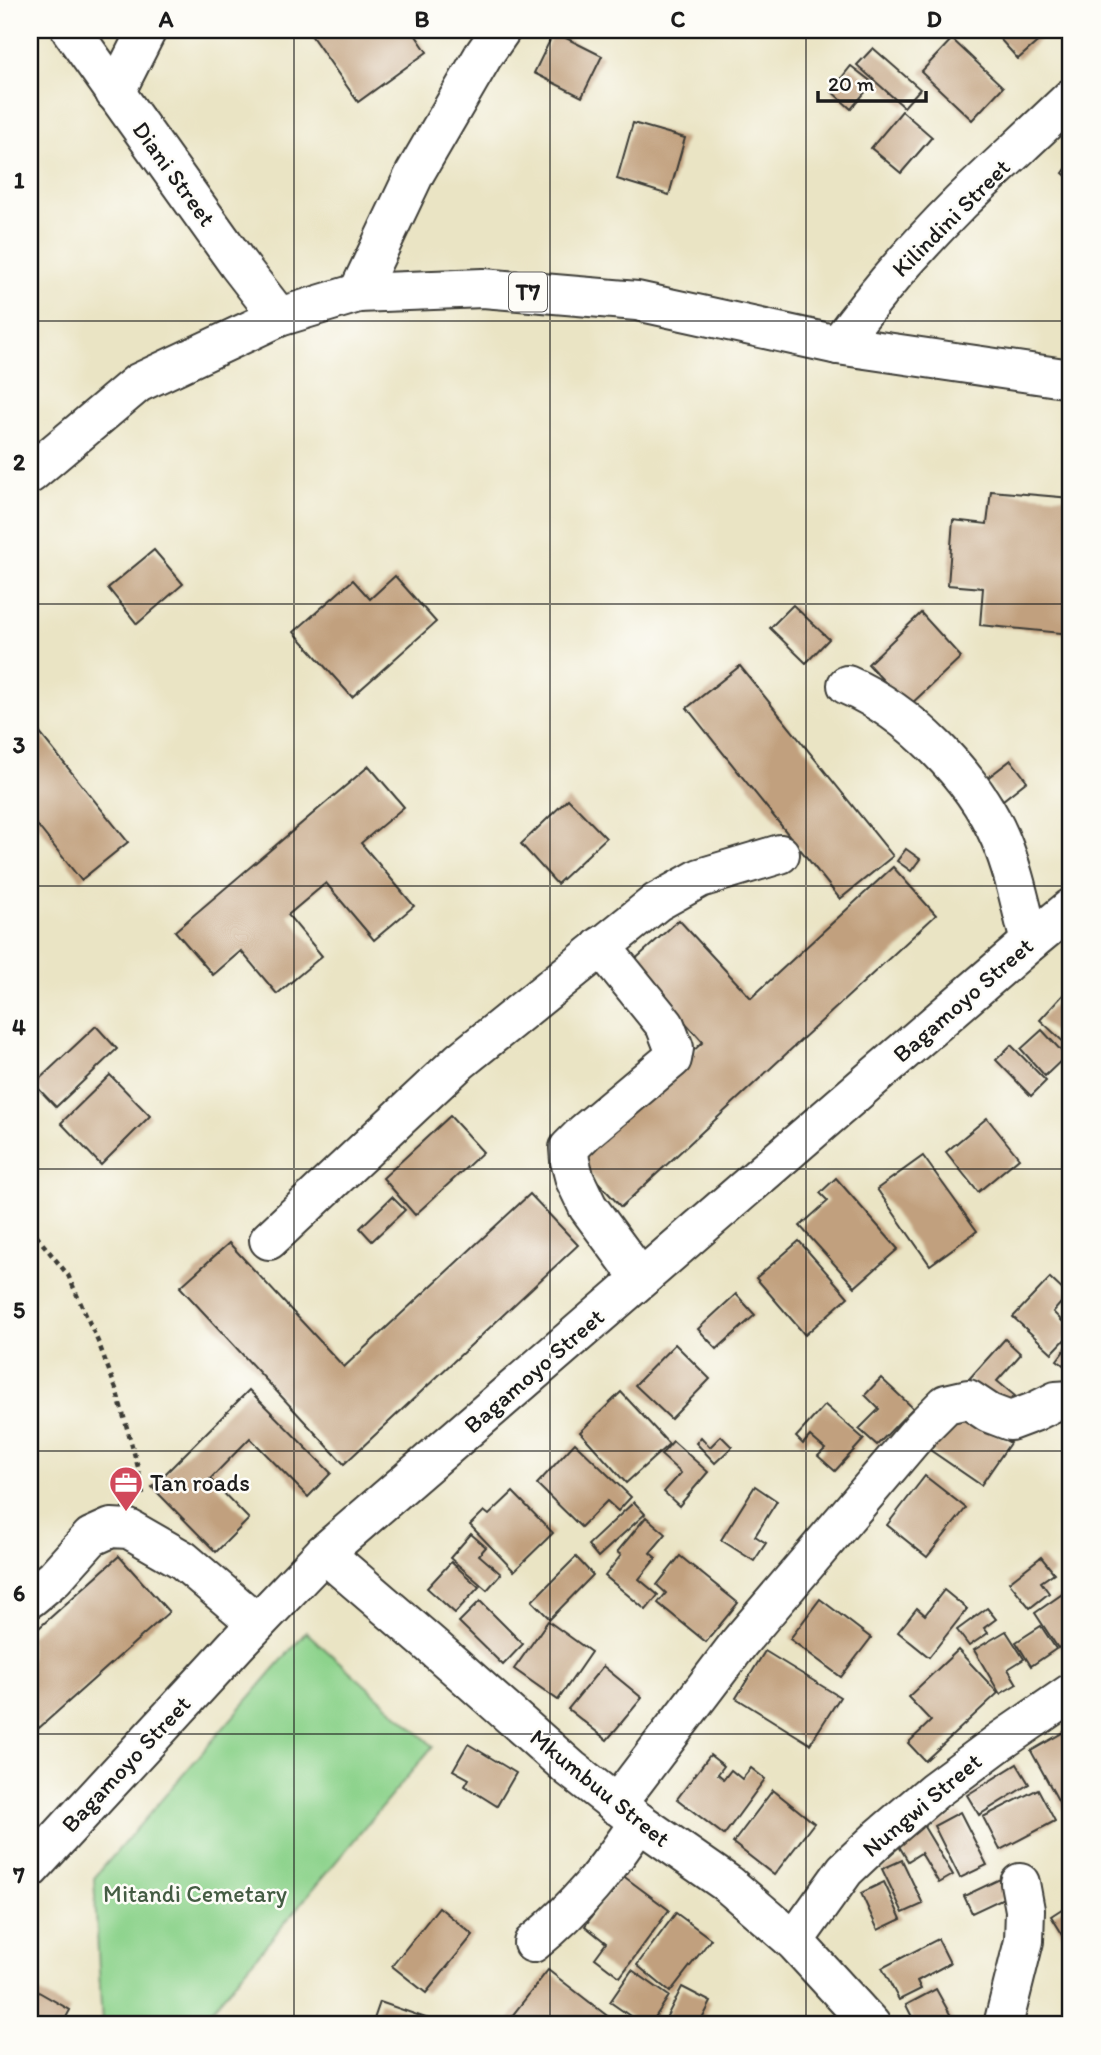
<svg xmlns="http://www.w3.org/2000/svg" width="1101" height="2055" font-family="Itim,sans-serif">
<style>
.green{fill:#8dd38c;stroke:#547854;stroke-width:2}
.building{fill:#c1a07e}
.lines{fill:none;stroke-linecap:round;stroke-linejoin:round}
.minor-casing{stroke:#3b3a35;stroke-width:42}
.major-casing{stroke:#3b3a35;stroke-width:42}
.highway-casing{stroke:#3b3a35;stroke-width:42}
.path{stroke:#3b3a35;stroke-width:4.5;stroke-dasharray:5 5;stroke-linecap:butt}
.minor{stroke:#fff;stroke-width:38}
.major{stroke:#fff;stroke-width:38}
.highway{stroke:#fff;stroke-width:38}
.grid{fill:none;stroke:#1c1c1c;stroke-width:2;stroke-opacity:0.55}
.labels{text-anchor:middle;stroke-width:5;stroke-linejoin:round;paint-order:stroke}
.shield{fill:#fdfcf7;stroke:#605f5e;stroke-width:2}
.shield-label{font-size:23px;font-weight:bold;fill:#1c1c1c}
.street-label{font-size:24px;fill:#1c1c1c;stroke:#fdfcf7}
.poi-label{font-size:24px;fill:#1c1c1c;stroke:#fdfcf7;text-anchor:start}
.park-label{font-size:24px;fill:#445c43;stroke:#fdfcf7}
.neatline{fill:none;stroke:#1c1c1c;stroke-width:2.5}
.grid-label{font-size:23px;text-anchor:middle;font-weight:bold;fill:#1c1c1c}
</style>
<rect width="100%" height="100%" fill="#fdfcf7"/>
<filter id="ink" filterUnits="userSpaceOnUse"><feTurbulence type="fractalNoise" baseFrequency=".0143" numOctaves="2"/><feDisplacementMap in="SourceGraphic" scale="14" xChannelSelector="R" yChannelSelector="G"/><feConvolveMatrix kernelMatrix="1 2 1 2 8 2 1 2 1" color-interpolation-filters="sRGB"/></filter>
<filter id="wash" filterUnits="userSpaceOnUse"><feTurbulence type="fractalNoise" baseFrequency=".00686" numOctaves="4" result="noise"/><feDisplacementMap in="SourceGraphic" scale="28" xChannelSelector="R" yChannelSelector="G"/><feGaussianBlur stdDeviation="1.57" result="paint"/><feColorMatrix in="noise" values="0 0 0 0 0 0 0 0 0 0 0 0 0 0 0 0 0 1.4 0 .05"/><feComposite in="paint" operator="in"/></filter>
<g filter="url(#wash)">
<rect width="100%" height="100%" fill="#eae4c4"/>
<path class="green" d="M306,1632L433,1746L199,2025H102L94,1878Z"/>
<g id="blocks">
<g class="building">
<path d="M318,30H412L427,52L358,102L311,35Z"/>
<path d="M992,30H1051L1018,59Z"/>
<path d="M554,32L602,56L582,97L534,73Z"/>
<path d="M952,39L1003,87L972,120L921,72Z"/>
<path d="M873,48L920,89L904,107L857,65Z"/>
<path d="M851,66L873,83L851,109L831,91Z"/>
<path d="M902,111L932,137L901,173L871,148Z"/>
<path d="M633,123L685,138L669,195L617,179Z"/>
<path d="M1071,162V180L1063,173Z"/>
<path d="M991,491L1071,498V634L980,625L983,588L948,585L953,520L987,524Z"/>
<path d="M154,550L183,584L137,624L108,588Z"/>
<path d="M395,576L436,622L352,697L294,632L353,580L370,599Z"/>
<path d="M793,605L829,639L806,663L770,628Z"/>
<path d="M921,613L961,657L908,707L868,664Z"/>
<path d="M740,666L893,856L840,899L687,708Z"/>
<path d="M30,721L128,842L81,880L30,816Z"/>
<path d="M1011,760L1027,781L1003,800L986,779Z"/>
<path d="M369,766L404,807L361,843L414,906L374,940L326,883L288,915L322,956L277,994L241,951L213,975L175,931Z"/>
<path d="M568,799L606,838L557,884L521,844Z"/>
<path d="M906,849L920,859L911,871L897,861Z"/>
<path d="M893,867L936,915L621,1207L577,1159L703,1042L631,963L679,920L751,998Z"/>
<path d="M1071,986V1049L1040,1020Z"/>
<path d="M96,1026L117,1049L56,1107L34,1084Z"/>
<path d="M1042,1030L1066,1056L1045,1076L1021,1049Z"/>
<path d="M1011,1045L1046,1081L1031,1096L996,1060Z"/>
<path d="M110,1075L150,1116L101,1165L61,1123Z"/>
<path d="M450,1116L483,1152L415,1215L383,1178Z"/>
<path d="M987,1118L1019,1158L978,1192L946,1152Z"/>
<path d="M923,1156L977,1231L930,1265L877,1189Z"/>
<path d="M836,1178L898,1249L855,1287L800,1226L828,1201L820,1193Z"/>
<path d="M530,1194L578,1245L344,1464L180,1287L229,1243L344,1367Z"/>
<path d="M392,1197L405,1210L372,1241L360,1228Z"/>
<path d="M799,1241L848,1297L805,1335L756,1278Z"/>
<path d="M1050,1278L1068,1295L1053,1312L1071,1330V1333L1052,1353L1013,1317Z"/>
<path d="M736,1294L755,1315L717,1349L698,1329Z"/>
<path d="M1005,1339L1021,1354L997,1381L1015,1396L1002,1410L969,1379Z"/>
<path d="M1071,1342V1371L1057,1360Z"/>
<path d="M675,1344L710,1379L671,1419L635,1385Z"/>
<path d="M881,1378L913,1408L877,1445L859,1429L879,1409L865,1395Z"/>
<path d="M249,1390L331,1473L308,1497L250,1438L210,1479L249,1519L216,1552L152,1487Z"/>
<path d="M621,1392L669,1444L626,1483L580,1432Z"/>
<path d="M825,1405L864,1439L835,1471L818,1456L825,1449L810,1436L803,1444L796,1437Z"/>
<path d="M958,1408L1010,1443L981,1485L930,1450Z"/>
<path d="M721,1436L732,1447L715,1463L696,1443L701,1437L710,1447Z"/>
<path d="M673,1441L708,1472L679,1506L664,1492L681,1473L661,1455Z"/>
<path d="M575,1443L631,1497L618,1511L607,1501L581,1527L537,1484Z"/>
<path d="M925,1476L966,1508L927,1557L887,1525Z"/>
<path d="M755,1486L777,1501L755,1536L766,1543L754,1561L721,1540Z"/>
<path d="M513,1492L553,1533L514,1571L470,1525L484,1511L489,1515Z"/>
<path d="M634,1502L645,1514L598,1557L588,1545Z"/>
<path d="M646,1517L666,1534L650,1553L656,1558L639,1579L658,1595L646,1610L605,1576L621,1555L617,1552Z"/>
<path d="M471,1534L486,1547L479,1555L501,1574L487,1590L450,1558Z"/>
<path d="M119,1556L169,1612L39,1728L30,1717V1636Z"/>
<path d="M680,1556L738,1603L706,1642L658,1603L666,1593L657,1585Z"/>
<path d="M576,1557L593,1575L550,1619L532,1601Z"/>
<path d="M1041,1557L1054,1573L1041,1582L1049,1593L1030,1608L1009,1582Z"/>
<path d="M451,1562L479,1587L455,1613L427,1588Z"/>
<path d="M1071,1588V1639L1058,1648L1035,1613Z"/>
<path d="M944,1590L967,1609L929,1657L898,1632L917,1608L925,1615Z"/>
<path d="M820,1599L871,1638L841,1677L790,1639Z"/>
<path d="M480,1601L523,1644L503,1665L459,1622Z"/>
<path d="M987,1608L996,1619L984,1628L988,1633L969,1646L957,1630Z"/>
<path d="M548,1621L591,1652L558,1700L514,1669Z"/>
<path d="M1041,1626L1056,1649L1031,1666L1016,1642Z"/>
<path d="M1006,1631L1024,1659L1008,1669L1017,1684L1000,1694L974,1650Z"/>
<path d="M958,1650L998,1693L925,1761L908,1743L931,1721L908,1697Z"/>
<path d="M765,1651L840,1697L810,1744L736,1698Z"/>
<path d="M603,1666L642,1698L607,1740L568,1709Z"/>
<path d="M1071,1728V1818L1069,1820L1031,1751Z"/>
<path d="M468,1744L516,1773L497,1806L465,1786L469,1779L453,1770Z"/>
<path d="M710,1755L724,1766L718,1774L724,1779L731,1770L742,1779L751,1768L765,1779L724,1835L677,1799Z"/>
<path d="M1017,1764L1029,1784L979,1815L967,1795Z"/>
<path d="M1038,1789L1055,1821L1000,1850L983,1817Z"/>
<path d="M773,1790L814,1823L774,1875L733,1843Z"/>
<path d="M960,1812L987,1865L960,1878L934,1826Z"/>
<path d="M923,1825L953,1875L939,1883L921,1853L908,1861L896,1841Z"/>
<path d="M902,1860L923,1904L903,1913L882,1869Z"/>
<path d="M622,1875L669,1910L620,1977L595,1958L606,1943L585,1926Z"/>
<path d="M1000,1879L1008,1896L972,1913L964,1896Z"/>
<path d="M884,1882L901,1919L878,1930L861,1893Z"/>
<path d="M1071,1903V1948L1051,1916Z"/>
<path d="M439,1907L473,1935L426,1993L392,1966Z"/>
<path d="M676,1913L711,1939L670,1992L637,1965Z"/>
<path d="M938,1939L950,1963L917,1981L921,1989L899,2000L882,1968Z"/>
<path d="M548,1970L619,2025H567L564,2023L562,2025H505Z"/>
<path d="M632,1970L669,1996L650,2025H643L610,2002Z"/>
<path d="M30,1987L70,2010L62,2025H30Z"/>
<path d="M682,1987L711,2002L699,2025H674L665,2020Z"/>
<path d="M936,1989L956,2025H916L906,2005Z"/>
<path d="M380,2002L429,2019L427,2025H372Z"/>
</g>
</g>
</g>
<g filter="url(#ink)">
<use href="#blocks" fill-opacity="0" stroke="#3b3a35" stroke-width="2"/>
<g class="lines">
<g class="minor-casing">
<g id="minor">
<path d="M71,30L238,264L279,317"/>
<path d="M115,93L147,30"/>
<path d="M358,293L415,173L483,56L501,30"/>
<path d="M838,345C875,294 916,247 961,202C997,167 1035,133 1071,98"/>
<path d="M847,685C909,712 973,776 1000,838C1014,871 1021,907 1030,942"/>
<path d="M601,946L665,1025L674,1048L672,1059L585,1132L569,1148L570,1161L575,1180L588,1207L630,1264L645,1275"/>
<path d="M269,1240L460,1061L657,902L700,878L780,854"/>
<path d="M324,1553L431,1645L571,1769L639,1822L728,1884L794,1941L871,2025"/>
<path d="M30,1598L54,1578L91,1537L111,1528L129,1529L183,1560L257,1623"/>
<path d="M616,1805L739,1643L922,1428L946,1404L968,1399L989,1413L1010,1421L1034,1412L1056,1401L1071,1400"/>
<path d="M794,1941L845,1870L880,1837L935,1790L1001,1741L1071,1693"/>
<path d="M533,1943C579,1906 606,1871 639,1822"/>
<path d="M1003,2025L1024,1941L1025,1910L1020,1883"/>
</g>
</g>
<g class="major-casing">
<path id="major" d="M30,1869L238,1643L324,1553L1030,942L1071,908"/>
</g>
<g class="highway-casing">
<path id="highway" d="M30,474L138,383L279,317L358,293L483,288L637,301L838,345L1071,379"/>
</g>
<path class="path" d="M30,1228L68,1275L99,1344L116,1389L138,1467L143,1495"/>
<use href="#minor" class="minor"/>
<use href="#major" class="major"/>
<use href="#highway" class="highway"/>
</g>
</g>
<path class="grid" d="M294,30V2025M550,30V2025M806,30V2025M30,321H1071M30,604H1071M30,886H1071M30,1169H1071M30,1451H1071M30,1734H1071"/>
<defs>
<g id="office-pin" transform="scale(1.75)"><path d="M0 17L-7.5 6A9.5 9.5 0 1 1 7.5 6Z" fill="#d1495b" stroke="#fdfcf7"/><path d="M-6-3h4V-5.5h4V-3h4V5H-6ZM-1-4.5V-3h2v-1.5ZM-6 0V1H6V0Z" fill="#fff"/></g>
</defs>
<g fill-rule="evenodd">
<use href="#office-pin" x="126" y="1483"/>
</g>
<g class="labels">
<rect class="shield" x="509" y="272.5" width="38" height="39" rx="5"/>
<g class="shield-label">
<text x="528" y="300">T7</text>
</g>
<g class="street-label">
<text transform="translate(174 174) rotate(54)" y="8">Diani Street</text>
<text transform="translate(951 218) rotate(-45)" y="8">Kilindini Street</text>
<text transform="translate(963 1000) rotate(-41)" y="8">Bagamoyo Street</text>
<text transform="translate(534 1371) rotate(-41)" y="8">Bagamoyo Street</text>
<text transform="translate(126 1764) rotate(-47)" y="8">Bagamoyo Street</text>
<text transform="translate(600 1788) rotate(39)" y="8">Mkumbuu Street</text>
<text transform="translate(922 1805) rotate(-40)" y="8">Nungwi Street</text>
</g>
<g class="poi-label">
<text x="150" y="1491">Tan roads</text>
</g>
<g class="park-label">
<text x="195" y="1902">Mitandi Cemetary</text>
</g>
</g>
<rect width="1101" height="2055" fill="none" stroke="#fdfcf7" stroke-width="77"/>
<path d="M818 91v10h108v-10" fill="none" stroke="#1c1c1c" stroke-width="3.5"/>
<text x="828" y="91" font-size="21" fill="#1c1c1c" stroke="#fdfcf7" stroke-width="5" paint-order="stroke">20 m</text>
<rect x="38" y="38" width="1024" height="1978" class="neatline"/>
<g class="grid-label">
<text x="166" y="27">A</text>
<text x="422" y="27">B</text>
<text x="678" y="27">C</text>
<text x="934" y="27">D</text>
<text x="19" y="188">1</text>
<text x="19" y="470">2</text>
<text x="19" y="753">3</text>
<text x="19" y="1035">4</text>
<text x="19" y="1318">5</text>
<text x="19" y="1601">6</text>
<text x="19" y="1883">7</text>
</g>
</svg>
